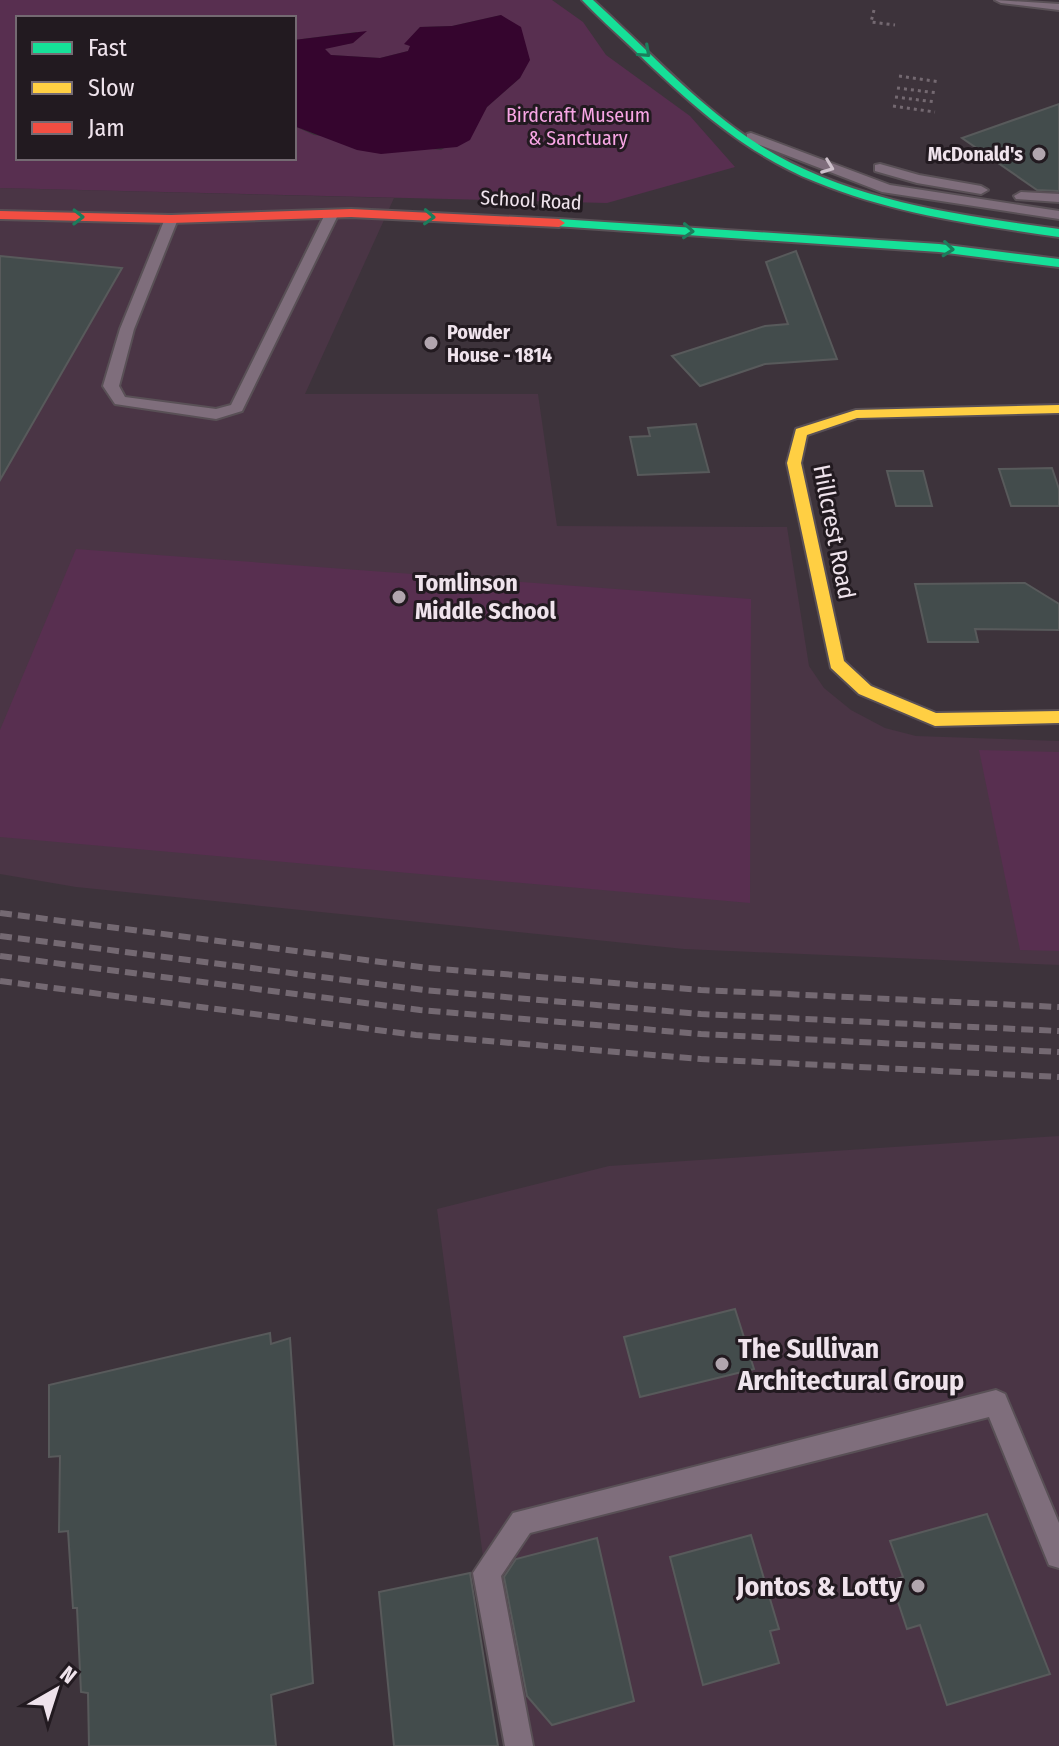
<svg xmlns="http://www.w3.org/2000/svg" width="1059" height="1746" font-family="'Fira Sans Condensed',sans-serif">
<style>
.built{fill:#4a3545}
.green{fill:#582f50;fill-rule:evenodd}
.water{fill:#35052e}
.building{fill:#434c4c;stroke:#585a5b;stroke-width:2}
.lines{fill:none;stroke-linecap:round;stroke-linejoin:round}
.lane-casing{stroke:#595056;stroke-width:4}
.fast-casing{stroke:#595056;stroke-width:4}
.slow-casing{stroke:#595056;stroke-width:4}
.jam-casing{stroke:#595056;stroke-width:4}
.path{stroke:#746971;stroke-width:3;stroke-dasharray:3 4;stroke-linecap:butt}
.lane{fill:#7f6e7c;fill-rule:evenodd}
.fast{fill:#16e098;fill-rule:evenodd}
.slow{fill:#ffcf43;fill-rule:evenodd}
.jam{fill:#f24e42;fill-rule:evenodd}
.rail{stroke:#746972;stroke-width:6;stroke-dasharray:12 6;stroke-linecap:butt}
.oneway{stroke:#1c7d5c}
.oneway2{stroke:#cdc0ca}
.poi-dot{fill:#b1a5ae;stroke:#221a20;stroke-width:3}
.labels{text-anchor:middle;stroke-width:6;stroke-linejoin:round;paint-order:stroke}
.far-park-label{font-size:20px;fill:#f8a6e5;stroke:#221a20}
.far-poi-label{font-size:20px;font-weight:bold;fill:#efe3ec;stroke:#221a20;text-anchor:end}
.far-street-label{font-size:20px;fill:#efe3ec;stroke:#221a20}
.street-label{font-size:24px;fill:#efe3ec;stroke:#221a20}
.poi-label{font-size:24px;font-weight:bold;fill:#efe3ec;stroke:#221a20;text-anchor:start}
.near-poi-label{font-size:28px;font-weight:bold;fill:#efe3ec;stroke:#221a20;text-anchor:start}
</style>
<rect width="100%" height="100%" fill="#3d333b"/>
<g class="built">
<path d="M0,188L394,198L305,394H538L557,526L787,527L809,666L824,688L851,710L885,728L916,736L1059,741V965L684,949L76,887L0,874Z"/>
<path d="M1059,1136V1746H508L437,1209L609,1166Z"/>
</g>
<g class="green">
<path d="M0,0H552L583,22L606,55L690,116L735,167L607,203L0,188ZM501,15L529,60L520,78L487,107L472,132L441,150L314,135L294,126V158H18V18H294V40L357,32L353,43L324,48L330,55L380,58L408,51L411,46L405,44L420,27L452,26Z"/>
<path d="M76,549L751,599L750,903L0,837V730Z"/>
<path d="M979,750L1059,752V951L1020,950Z"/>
</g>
<path class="water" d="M501,15L521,27L530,60L520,78L487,107L470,140L457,147L381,154L357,150L294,126V40L367,31L353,43L325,49L331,55L380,58L408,51L410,46L404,44L420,27L452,26Z"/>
<g class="building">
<path d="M1059,104V191L1037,190L962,138Z"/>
<path d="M796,251L837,359L765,364L700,386L672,356L765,326L788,324L766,262Z"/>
<path d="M0,256L122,268L0,480Z"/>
<path d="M696,424L709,472L638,475L630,437L650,436L648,428Z"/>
<path d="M1052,468L1059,489V506H1011L999,469Z"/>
<path d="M887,471H923L932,506H896Z"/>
<path d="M1025,583L1059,604V630L975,629L978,642H928L915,584Z"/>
<path d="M735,1309L754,1369L640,1397L624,1337Z"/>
<path d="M270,1333L271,1344L290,1338L313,1683L271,1695L276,1746H89L88,1693L81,1692L77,1608H73L68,1531L59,1532L60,1456L49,1457V1385Z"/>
<path d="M987,1514L1050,1674L947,1705L920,1625L907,1629L891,1581L903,1577L890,1541Z"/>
<path d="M751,1535L779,1629L770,1631L779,1663L703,1685L670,1557Z"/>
<path d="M597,1538L634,1701L552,1725L527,1696L504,1577L516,1559Z"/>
<path d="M470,1573L498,1746H394L379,1592Z"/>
</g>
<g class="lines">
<g class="lane-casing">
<g id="lane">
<path d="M995,0L1059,4V10L1001,3Z"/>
<path d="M751,133L890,185L1059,211V219L882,192L747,140V134Z"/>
<path d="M880,164L919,175L981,186L988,190L981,194L917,183L875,171V165Z"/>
<path d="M1021,192L1059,194V202L1016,199L1014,196Z"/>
<path d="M327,210L339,213L242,411L216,419L115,404L103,386L120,329L166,216L178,219L134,329L119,386L125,397L216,409L231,405Z"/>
<path d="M996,1390L1005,1394L1059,1523V1568L1049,1565L989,1417L530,1533L501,1576L533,1746H505L473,1573L513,1513Z"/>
</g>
</g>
<g class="fast-casing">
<g id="fast">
<path d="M582,0H593C644,46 691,98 747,137C839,200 952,214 1059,229V237C977,225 893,214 816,182C743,153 686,100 630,46C614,31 597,16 582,0Z"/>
<path d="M559,219L939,244L1059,259V267L939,252L555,226V220Z"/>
</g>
</g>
<g class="slow-casing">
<path id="slow" d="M1059,405V413L857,418L807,435L801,463L844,661L871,686L936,713L1059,711V723L935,726L859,694L831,668L787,463L796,429L856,410Z"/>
</g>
<g class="jam-casing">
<path id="jam" d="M351,209L559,219L565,223L559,227L351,217L171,223L0,219V211L171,215Z"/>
</g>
<g class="path">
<path d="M874,10L871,22L895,25"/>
<path d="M899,76L940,82"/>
<path d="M897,88L938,93"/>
<path d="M895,97L936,102"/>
<path d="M893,106L935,112"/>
</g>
<use href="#lane" class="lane"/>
<use href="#fast" class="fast"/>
<use href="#slow" class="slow"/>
<use href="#jam" class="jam"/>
<g class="rail">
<path d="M0,913L428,968L701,990L1059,1007"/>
<path d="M0,936L424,990L701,1014L1059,1031"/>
<path d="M0,956L420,1010L701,1034L1059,1052"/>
<path d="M0,981L416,1035L701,1059L1059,1077"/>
</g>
</g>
<defs><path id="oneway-chevron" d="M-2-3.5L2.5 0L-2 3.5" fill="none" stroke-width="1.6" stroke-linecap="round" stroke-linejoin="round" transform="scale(2)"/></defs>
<g class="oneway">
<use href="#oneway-chevron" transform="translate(645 52) rotate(42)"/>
<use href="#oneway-chevron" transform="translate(78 217) rotate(1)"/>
<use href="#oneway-chevron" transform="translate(429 217) rotate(3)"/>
<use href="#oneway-chevron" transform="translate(688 231) rotate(4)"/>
<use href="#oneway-chevron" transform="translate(948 249) rotate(6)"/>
</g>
<use class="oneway2" href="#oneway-chevron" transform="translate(828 167) rotate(21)"/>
<g class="poi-dot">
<circle cx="1039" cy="154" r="8"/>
<circle cx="431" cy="343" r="8"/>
<circle cx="399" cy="597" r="8"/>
<circle cx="722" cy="1364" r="8"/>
<circle cx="918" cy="1586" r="8"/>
</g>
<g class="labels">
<g class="far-park-label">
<text x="578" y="122">Birdcraft Museum<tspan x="578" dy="23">&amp; Sanctuary</tspan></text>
</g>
<g class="far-poi-label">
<text x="1023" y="161">McDonald's</text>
<text x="447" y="339" text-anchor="start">Powder<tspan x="447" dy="23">House - 1814</tspan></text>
</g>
<g class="far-street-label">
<text transform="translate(531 200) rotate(3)" y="7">School Road</text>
</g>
<g class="street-label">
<text transform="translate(834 532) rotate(79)" y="8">Hillcrest Road</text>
</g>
<g class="poi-label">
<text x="415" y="591">Tomlinson<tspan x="415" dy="28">Middle School</tspan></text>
</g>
<g class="near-poi-label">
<text x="738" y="1358">The Sullivan<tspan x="738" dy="32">Architectural Group</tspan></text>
<text x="902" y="1596" text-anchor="end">Jontos &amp; Lotty</text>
</g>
</g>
<rect x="16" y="16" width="280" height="144" fill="#221a20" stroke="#746a72" stroke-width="2"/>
<rect x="32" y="42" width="40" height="12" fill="#16e098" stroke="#746a72" stroke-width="2"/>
<text x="88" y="56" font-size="24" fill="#efe3ec">Fast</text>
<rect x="32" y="82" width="40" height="12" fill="#ffcf43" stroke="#746a72" stroke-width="2"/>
<text x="88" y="96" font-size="24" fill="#efe3ec">Slow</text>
<rect x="32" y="122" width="40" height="12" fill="#f24e42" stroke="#746a72" stroke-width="2"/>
<text x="88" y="136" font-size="24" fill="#efe3ec">Jam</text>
<g transform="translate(56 1690) rotate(39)" stroke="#221a20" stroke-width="6" paint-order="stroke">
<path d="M0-6L14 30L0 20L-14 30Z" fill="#efe3ec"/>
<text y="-12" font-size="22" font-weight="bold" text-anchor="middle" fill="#efe3ec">N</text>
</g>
</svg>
